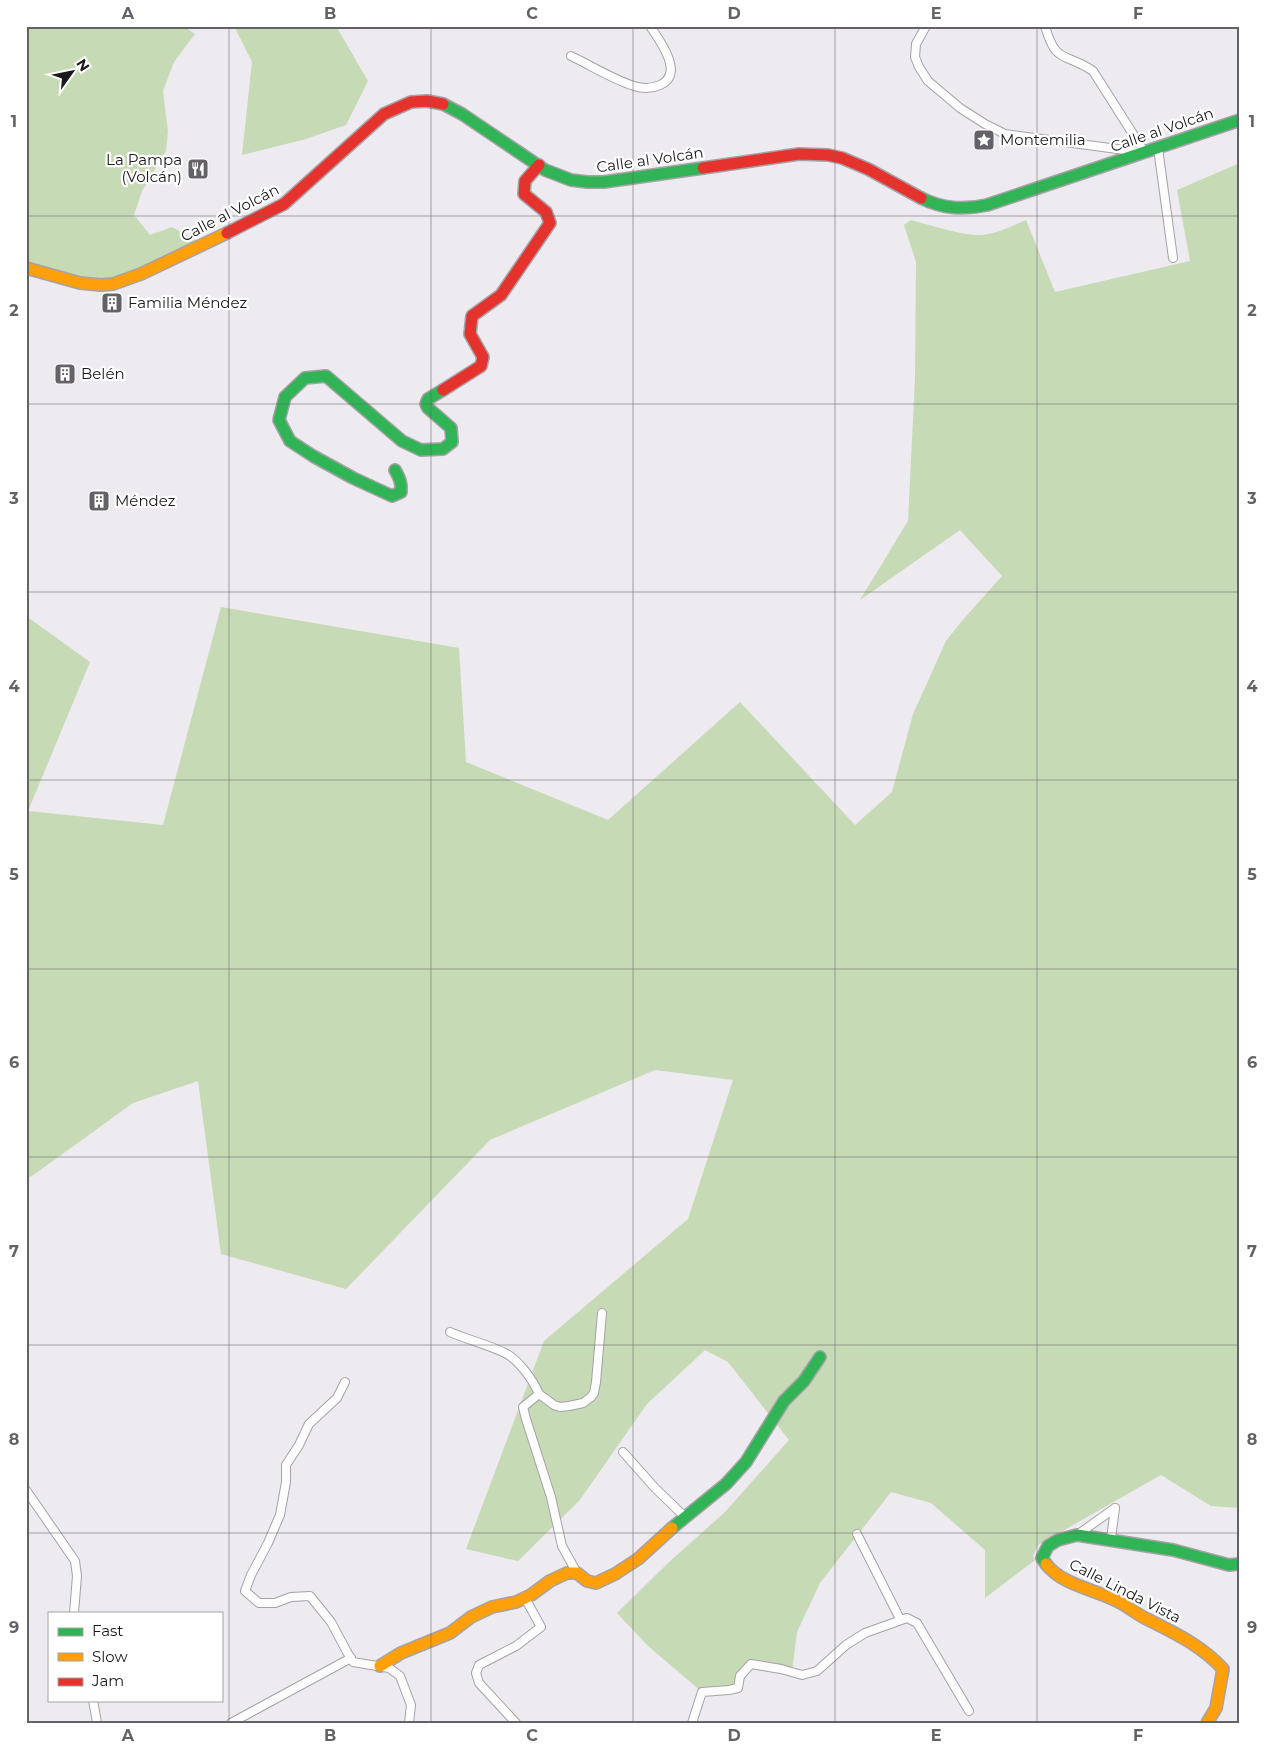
<svg xmlns="http://www.w3.org/2000/svg" width="1266" height="1749" font-family="Montserrat,sans-serif">
<style>
.green{fill:#c6dab6}
.lines{fill:none;stroke-linecap:round;stroke-linejoin:round}
.street-casing{stroke:#a5a2a7;stroke-width:10}
.fast-casing{stroke:#a5a2a7;stroke-width:14}
.slow-casing{stroke:#a5a2a7;stroke-width:14}
.jam-casing{stroke:#a5a2a7;stroke-width:14}
.street{stroke:#fcfcfd;stroke-width:8}
.fast{stroke:#30b455;stroke-width:11}
.slow{stroke:#ff9f0a;stroke-width:11}
.jam{stroke:#e5322d;stroke-width:11}
.grid{fill:none;stroke:#646266;stroke-width:1;stroke-opacity:0.55}
.labels{text-anchor:middle;stroke-width:4.5;stroke-linejoin:round;paint-order:stroke}
.street-label{font-size:15px;fill:#1a181b;stroke:#fff}
.poi-label{font-size:15px;fill:#1a181b;stroke:#fff;text-anchor:start}
.neatline{fill:none;stroke:#646266;stroke-width:2}
.grid-label{font-size:16px;text-anchor:middle;font-weight:bold;fill:#646266}
</style>
<rect width="100%" height="100%" fill="#edeaf0"/>
<g class="green">
<path d="M26,26H183L195,34L174,62L163,91L168,131L166,151L142,191L134,215L150,235L172,227L203,244L113,284L26,267Z"/>
<path d="M234,26H336L368,81L346,125L306,139L242,155L252,62Z"/>
<path d="M1240,163V1508L1211,1506L1161,1475L1038,1545L1033,1556L1035,1560L985,1598V1550L931,1503L891,1492L820,1583L797,1632L792,1672L751,1664L740,1676L738,1688L702,1692L648,1646L617,1613L668,1563L725,1512L789,1440L728,1362L705,1350L647,1404L579,1501L518,1561L466,1549L544,1341L688,1219L733,1080L655,1070L490,1140L346,1289L221,1254L198,1081L133,1103L32,1176L26,1178V616L90,662L28,811L163,825L221,607L459,648L466,762L608,820L740,702L855,825L892,792L913,714L946,641L961,622L1002,576L960,530L860,600L908,521L915,379L916,262L904,225L911,220C929,225 964,236 981,235C996,234 1012,226 1026,220L1055,292L1190,261L1177,190Z"/>
</g>
<g class="lines">
<g class="street-casing">
<g id="street">
<path d="M926,26L916,44L915,57L919,67L928,81L960,108L985,124L1005,134L1140,152"/>
<path d="M1045,26C1056,65 1065,52 1093,71L1145,153"/>
<path d="M571,56C592,66 612,79 634,86C643,89 651,89 660,85C685,74 660,41 650,26"/>
<path d="M1158,148L1173,258"/>
<path d="M450,1332C468,1340 487,1344 505,1353C519,1360 533,1380 539,1394L523,1407L526,1419L551,1497L562,1546L577,1573"/>
<path d="M345,1382L337,1398L309,1424L299,1445L286,1465V1482L280,1515L268,1543L251,1575L245,1591L259,1603H275L291,1597L310,1596L331,1622L347,1652L353,1662L389,1668L400,1676L411,1705L409,1723"/>
<path d="M539,1394L554,1405L560,1407L569,1406L583,1403L591,1397L594,1393L596,1382L602,1313"/>
<path d="M623,1452L655,1488L685,1517"/>
<path d="M26,1490L75,1561L77,1576L74,1613"/>
<path d="M857,1534L900,1619"/>
<path d="M1077,1535L1115,1508"/>
<path d="M1111,1539L1115,1508"/>
<path d="M93,1700L97,1723"/>
<path d="M231,1723L351,1658"/>
<path d="M516,1723L479,1683L476,1673L479,1665L516,1646L541,1627L525,1598"/>
<path d="M692,1723L702,1692L729,1690L738,1688L740,1676L751,1664L781,1669L802,1675L817,1671L846,1645L865,1633L907,1618L917,1623L969,1711"/>
</g>
</g>
<g class="fast-casing">
<g id="fast">
<path d="M443,104L462,114L545,170L571,180L587,182H604L703,168"/>
<path d="M921,198C943,209 963,210 987,205L1240,120"/>
<path d="M395,470C399,477 402,483 401,492L392,496L353,478L313,456L290,441L279,420L285,397L305,378L326,376L402,441L421,450L443,449L452,442L451,428L428,408L426,404L428,399L443,390"/>
<path d="M672,1528L726,1484L746,1462L784,1401L804,1381L820,1357"/>
<path d="M1046,1564L1042,1558L1048,1546L1058,1540L1077,1535L1173,1550L1229,1565L1239,1564"/>
</g>
</g>
<g class="slow-casing">
<g id="slow">
<path d="M26,268L80,283L101,285L113,284L141,274L227,233"/>
<path d="M1046,1564C1062,1585 1094,1589 1117,1601C1126,1605 1134,1612 1143,1617C1172,1632 1200,1644 1223,1669L1216,1708L1207,1723"/>
<path d="M380,1666L401,1653L450,1633L471,1617L492,1607L516,1602L531,1595L550,1581L567,1573H577L587,1581L596,1583L615,1574L638,1559L672,1528"/>
</g>
</g>
<g class="jam-casing">
<g id="jam">
<path d="M703,168L799,154L828,155L842,158L868,169L921,198"/>
<path d="M227,233L284,204L384,114L411,102L427,101L443,104"/>
<path d="M443,390L481,366L483,357L470,334L472,316L501,295L550,223L546,212L524,194L525,181L539,165"/>
</g>
</g>
<use href="#street" class="street"/>
<use href="#fast" class="fast"/>
<use href="#slow" class="slow"/>
<use href="#jam" class="jam"/>
</g>
<path class="grid" d="M229,26V1723M431,26V1723M633,26V1723M835,26V1723M1037,26V1723M26,216H1240M26,404H1240M26,592H1240M26,780H1240M26,969H1240M26,1157H1240M26,1345H1240M26,1533H1240"/>
<defs>
<g id="sight-square" transform="scale(1.125)"><rect x="-9" y="-9" width="18" height="18" rx="4" fill="#646266" stroke="#fff"/><path d="M0-6L1.8-2.2L6-1.7L2.9 1.2L3.7 5.4L0 3.3L-3.7 5.4L-2.9 1.2L-6-1.7L-1.8-2.2Z" fill="#fff"/></g>
<g id="restaurant-square" transform="scale(1.125)"><rect x="-9" y="-9" width="18" height="18" rx="4" fill="#646266" stroke="#fff"/><path d="M-5-6h1v4h1v-4h1v4h1v-4h1v5L-1.5 .5V6h-2V.5L-5-1ZM5-6V6H3V1.5H1.5Q1.5-4 5-6Z" fill="#fff"/></g>
<g id="building-square" transform="scale(1.125)"><rect x="-9" y="-9" width="18" height="18" rx="4" fill="#646266" stroke="#fff"/><path d="M-4-6H4V6H1V3H-1V6H-4ZM-2.5-4.3h1.7v1.8h-1.7ZM.8-4.3h1.7v1.8H.8ZM-2.5-1h1.7V.8h-1.7ZM.8-1h1.7V.8H.8Z" fill="#fff"/></g>
</defs>
<g fill-rule="evenodd">
<use href="#sight-square" x="984" y="140"/>
<use href="#restaurant-square" x="198" y="169"/>
<use href="#building-square" x="112" y="303"/>
<use href="#building-square" x="65" y="374"/>
<use href="#building-square" x="99" y="501"/>
</g>
<g class="labels">
<g class="street-label">
<text transform="translate(1162 130) rotate(-19)" y="5">Calle al Volcán</text>
<text transform="translate(650 160) rotate(-8)" y="5">Calle al Volcán</text>
<text transform="translate(230 213) rotate(-27)" y="5">Calle al Volcán</text>
<text transform="translate(1125 1591) rotate(27)" y="5">Calle Linda Vista</text>
</g>
<g class="poi-label">
<text x="1000" y="145">Montemilia</text>
<text x="182" y="165" text-anchor="end">La Pampa<tspan x="182" dy="17">(Volcán)</tspan></text>
<text x="128" y="308">Familia Méndez</text>
<text x="81" y="379">Belén</text>
<text x="115" y="506">Méndez</text>
</g>
</g>
<rect width="1266" height="1749" fill="none" stroke="#ffffff" stroke-width="55"/>
<rect x="48" y="1612" width="175" height="90" fill="#ffffff" stroke="#a3a3a4"/>
<rect x="58" y="1628" width="25" height="8" fill="#30b455" stroke="#a3a3a4"/>
<text x="92" y="1636" font-size="15" fill="#1a181b">Fast</text>
<rect x="58" y="1653" width="25" height="8" fill="#ff9f0a" stroke="#a3a3a4"/>
<text x="92" y="1662" font-size="15" fill="#1a181b">Slow</text>
<rect x="58" y="1678" width="25" height="8" fill="#e5322d" stroke="#a3a3a4"/>
<text x="92" y="1686" font-size="15" fill="#1a181b">Jam</text>
<g transform="translate(72 72) rotate(57)" stroke="#ffffff" stroke-width="4" paint-order="stroke">
<path d="M0-4L9 19L0 12L-9 19Z" fill="#1a181b"/>
<text y="-8" font-size="14" font-weight="bold" text-anchor="middle" fill="#1a181b">N</text>
</g>
<rect x="28" y="28" width="1210" height="1694" class="neatline"/>
<g class="grid-label">
<text x="128" y="19">A</text>
<text x="330" y="19">B</text>
<text x="532" y="19">C</text>
<text x="734" y="19">D</text>
<text x="936" y="19">E</text>
<text x="1138" y="19">F</text>
<text x="14" y="127">1</text>
<text x="1252" y="127">1</text>
<text x="14" y="316">2</text>
<text x="1252" y="316">2</text>
<text x="14" y="504">3</text>
<text x="1252" y="504">3</text>
<text x="14" y="692">4</text>
<text x="1252" y="692">4</text>
<text x="14" y="880">5</text>
<text x="1252" y="880">5</text>
<text x="14" y="1068">6</text>
<text x="1252" y="1068">6</text>
<text x="14" y="1257">7</text>
<text x="1252" y="1257">7</text>
<text x="14" y="1445">8</text>
<text x="1252" y="1445">8</text>
<text x="14" y="1633">9</text>
<text x="1252" y="1633">9</text>
<text x="128" y="1741">A</text>
<text x="330" y="1741">B</text>
<text x="532" y="1741">C</text>
<text x="734" y="1741">D</text>
<text x="936" y="1741">E</text>
<text x="1138" y="1741">F</text>
</g>
</svg>
